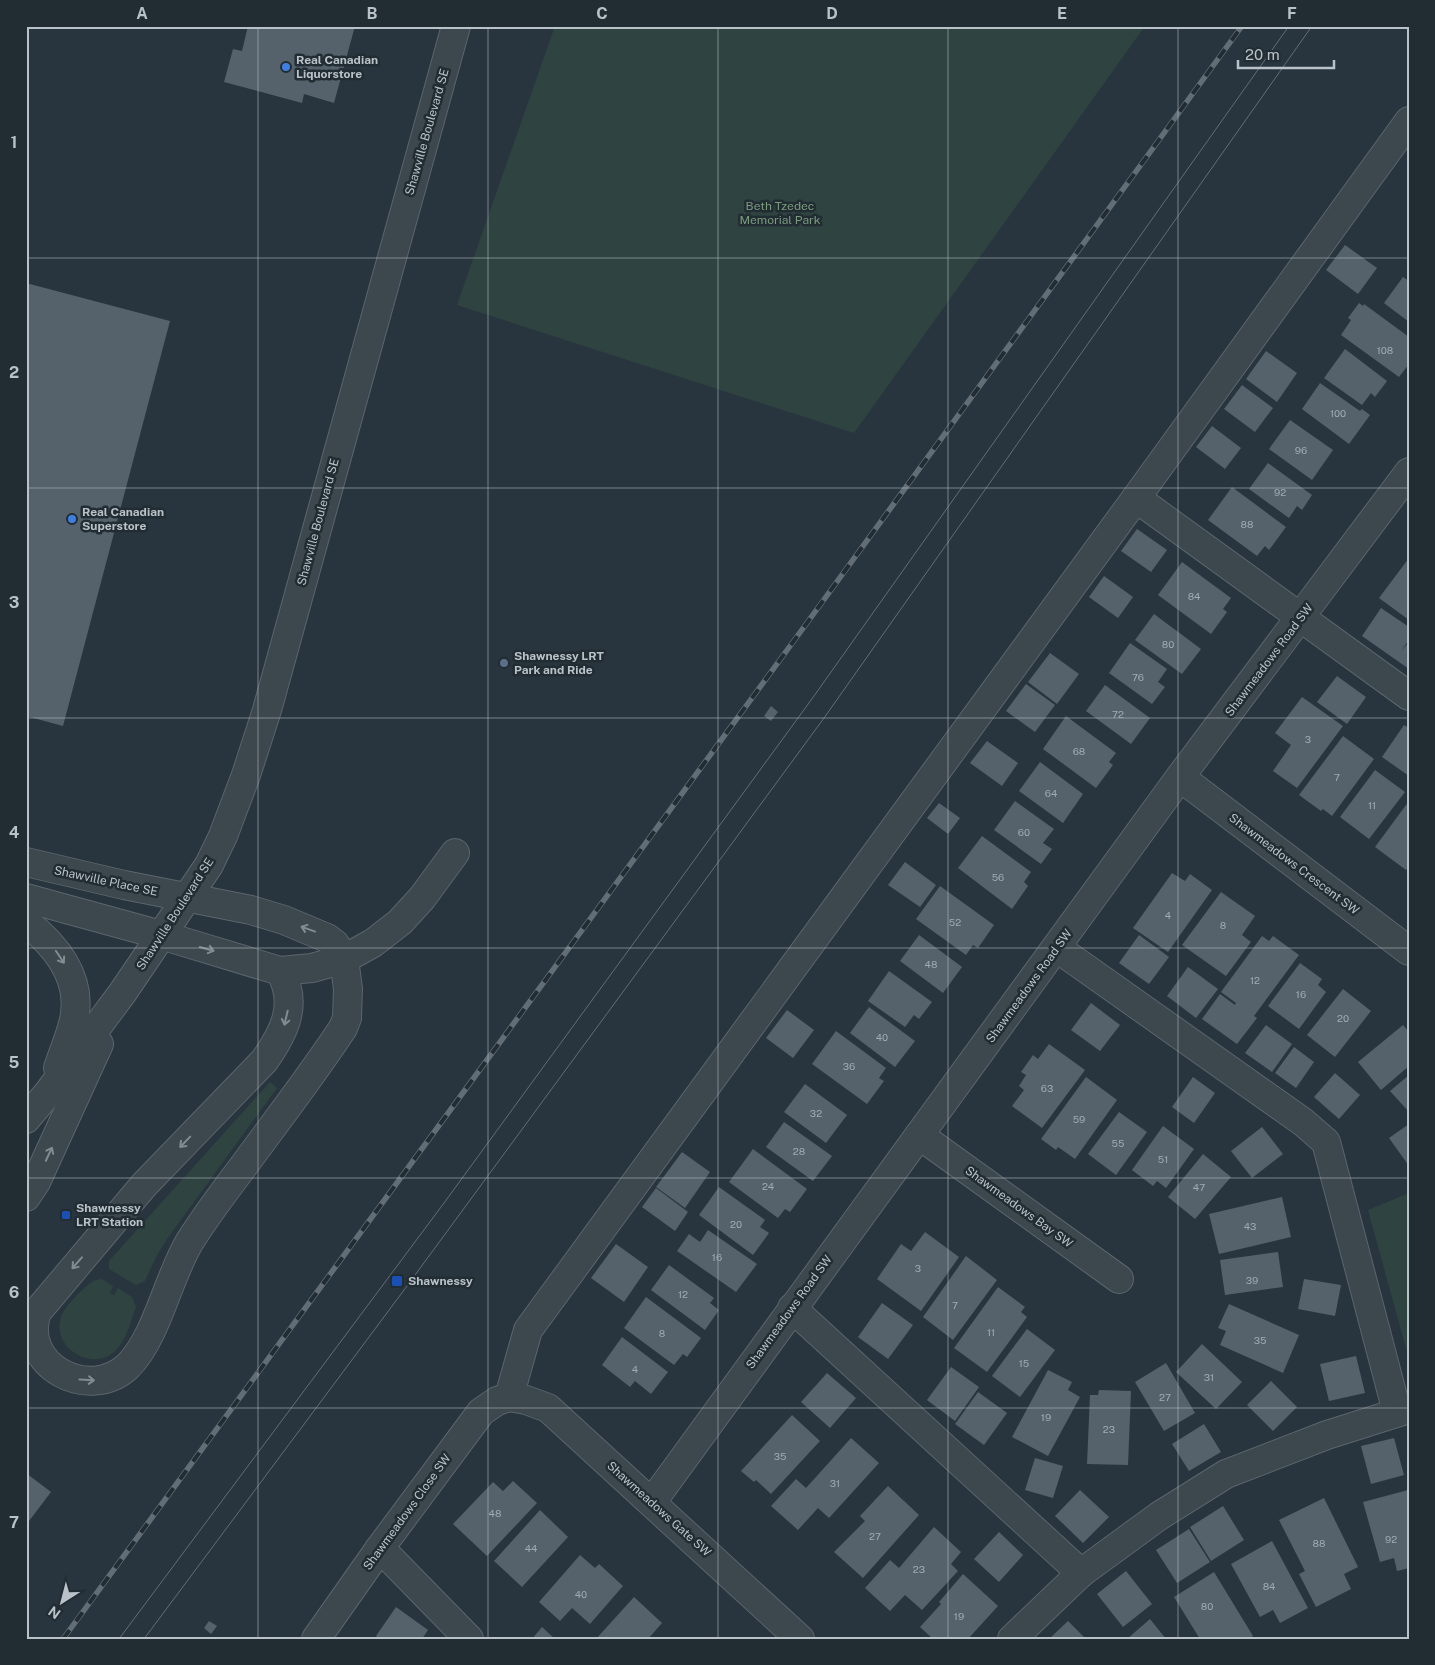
<svg xmlns="http://www.w3.org/2000/svg" width="1435" height="1665" font-family="'Public Sans',sans-serif">
<style>
.green{fill:#2f4441}
.building{fill:#55626b}
.lines{fill:none;stroke-linecap:round;stroke-linejoin:round}
.minor-casing{stroke:#5b656c;stroke-width:30}
.minor{stroke:#3d474e;stroke-width:28}
.tram{stroke:#626d76;stroke-width:1}
.rail-casing{stroke:#626d76;stroke-width:5.5}
.rail{stroke:#222c33;stroke-width:4;stroke-dasharray:11;stroke-linecap:butt}
.oneway{stroke:#818b92}
.grid{fill:none;stroke:#b9c2c9;stroke-width:1;stroke-opacity:0.55}
.shop-dot{fill:#3f7fe0;stroke:#222c33;stroke-width:2}
.service-dot{fill:#5c6f8a;stroke:#222c33;stroke-width:2}
.transit-dot{fill:#1a4fb4;stroke:#222c33;stroke-width:2}
.labels{text-anchor:middle;stroke-width:5;stroke-linejoin:round;paint-order:stroke}
.number-label{font-size:10px;fill:#a0aab2}
.poi-label{font-size:12px;font-weight:bold;fill:#b9c2c9;stroke:#222c33;text-anchor:start}
.street-label{font-size:12px;fill:#b9c2c9;stroke:#222c33}
.park-label{font-size:12px;fill:#7b9b7d;stroke:#222c33}
.neatline{fill:none;stroke:#b9c2c9;stroke-width:2}
.grid-label{font-size:16px;text-anchor:middle;font-weight:bold;fill:#b9c2c9}
</style>
<rect width="100%" height="100%" fill="#29353e"/>
<g class="green">
<path d="M555,26H1145L854,433L457,305Z"/>
<path d="M270,1082L277,1088L167,1239L156,1257L145,1281L136,1285L109,1269V1261Z"/>
<path d="M1409,1193V1359L1368,1210Z"/>
<path d="M102,1279L113,1286L110,1293L114,1295L118,1288L132,1297L136,1307C131,1320 127,1338 117,1349C95,1374 51,1349 61,1317C64,1308 72,1301 77,1295C86,1287 90,1280 102,1279Z"/>
</g>
<g class="building">
<path d="M248,26H355L334,103L304,94L302,103L224,82L233,49L242,51Z"/>
<path d="M1345,245L1377,268L1358,294L1326,270Z"/>
<path d="M1403,277L1409,281V322L1384,303Z"/>
<path d="M26,283L170,321L63,726L26,716Z"/>
<path d="M1359,303L1363,306L1364,304L1409,337V364L1399,377L1341,335L1351,320L1348,318Z"/>
<path d="M1345,349L1387,381L1375,397L1371,393L1362,405L1324,378Z"/>
<path d="M1266,351L1297,373L1277,402L1246,379Z"/>
<path d="M1320,383L1360,411L1362,409L1370,415L1349,444L1302,409Z"/>
<path d="M1242,385L1273,408L1255,432L1224,409Z"/>
<path d="M1290,420L1333,450L1312,480L1269,449Z"/>
<path d="M1212,426L1241,448L1225,469L1196,447Z"/>
<path d="M1268,463L1312,495L1302,510L1297,506L1289,518L1249,489Z"/>
<path d="M1232,487L1286,527L1269,550L1265,546L1257,556L1208,520Z"/>
<path d="M1137,529L1167,550L1151,572L1121,551Z"/>
<path d="M1409,558V620L1379,598Z"/>
<path d="M1182,562L1231,598L1223,609L1227,612L1211,634L1158,595Z"/>
<path d="M1104,576L1133,597L1118,618L1089,597Z"/>
<path d="M1381,608L1409,627V640L1401,651L1409,642V669L1362,636Z"/>
<path d="M1154,614L1201,649L1182,674L1135,640Z"/>
<path d="M1130,643L1167,669L1158,682L1165,687L1152,704L1109,673Z"/>
<path d="M1050,653L1079,674L1057,704L1028,682Z"/>
<path d="M1337,676L1366,697L1347,724L1317,702Z"/>
<path d="M1026,684L1055,705L1035,732L1006,711Z"/>
<path d="M1105,685L1150,718L1131,744L1086,711Z"/>
<path d="M1302,697L1343,726L1297,788L1273,771L1291,745L1275,733Z"/>
<path d="M771,706L778,712L771,721L764,716Z"/>
<path d="M1066,716L1116,753L1109,762L1113,765L1096,788L1043,749Z"/>
<path d="M1404,725L1409,728V776L1382,757Z"/>
<path d="M1343,736L1374,759L1332,816L1323,809L1321,811L1299,795Z"/>
<path d="M987,741L1018,763L1002,786L970,763Z"/>
<path d="M1040,762L1083,794L1063,823L1019,791Z"/>
<path d="M1375,770L1405,792L1369,839L1340,817Z"/>
<path d="M1015,801L1054,829L1043,843L1052,849L1041,864L994,830Z"/>
<path d="M1409,801V866L1406,870L1375,847Z"/>
<path d="M939,803L960,818L948,834L927,818Z"/>
<path d="M982,836L1031,872L1024,882L1028,886L1012,909L958,868Z"/>
<path d="M905,862L936,885L920,907L888,885Z"/>
<path d="M1172,873L1185,881L1190,874L1212,890L1168,952L1133,928Z"/>
<path d="M940,886L994,925L978,948L973,945L966,955L916,919Z"/>
<path d="M1221,892L1255,916L1242,935L1251,942L1226,976L1182,945Z"/>
<path d="M919,935L962,967L943,993L900,961Z"/>
<path d="M1139,935L1169,957L1149,984L1119,963Z"/>
<path d="M1262,936L1269,941L1273,936L1299,955L1254,1016L1257,1018L1237,1044L1202,1019L1220,994L1235,1005L1236,1003L1221,992Z"/>
<path d="M1300,963L1322,979L1318,985L1326,992L1299,1029L1268,1006Z"/>
<path d="M1188,967L1218,989L1196,1018L1167,996Z"/>
<path d="M889,971L932,1002L919,1019L914,1015L905,1027L868,1001Z"/>
<path d="M1343,989L1371,1011L1335,1057L1307,1035Z"/>
<path d="M1091,1003L1120,1025L1100,1051L1071,1030Z"/>
<path d="M869,1007L915,1041L895,1067L850,1033Z"/>
<path d="M787,1010L814,1030L793,1058L766,1038Z"/>
<path d="M1266,1025L1292,1044L1272,1072L1245,1053Z"/>
<path d="M1403,1025L1409,1032V1066L1381,1090L1358,1062Z"/>
<path d="M836,1031L886,1068L879,1078L884,1081L867,1104L812,1064Z"/>
<path d="M1049,1044L1085,1070L1042,1128L1012,1106L1024,1090L1019,1086L1026,1075L1021,1072L1033,1055L1038,1059Z"/>
<path d="M1294,1047L1314,1062L1296,1088L1275,1073Z"/>
<path d="M1335,1073L1360,1095L1339,1119L1314,1097Z"/>
<path d="M1409,1075V1112L1390,1091Z"/>
<path d="M1086,1077L1117,1100L1075,1159L1058,1147L1056,1150L1041,1139Z"/>
<path d="M1193,1077L1215,1093L1194,1123L1172,1107Z"/>
<path d="M805,1084L847,1115L826,1143L784,1112Z"/>
<path d="M1119,1112L1147,1132L1116,1175L1088,1154Z"/>
<path d="M784,1122L832,1156L813,1181L766,1147Z"/>
<path d="M1409,1124V1166L1389,1138Z"/>
<path d="M1163,1126L1194,1149L1166,1188L1157,1181L1153,1186L1132,1170Z"/>
<path d="M1262,1127L1283,1154L1252,1178L1231,1151Z"/>
<path d="M753,1149L807,1189L790,1212L785,1209L778,1218L729,1182Z"/>
<path d="M682,1152L710,1172L685,1208L656,1187Z"/>
<path d="M1203,1154L1231,1177L1195,1219L1168,1197Z"/>
<path d="M719,1187L765,1220L760,1227L769,1233L753,1255L699,1215Z"/>
<path d="M656,1188L688,1212L675,1231L642,1207Z"/>
<path d="M1282,1197L1291,1237L1219,1254L1209,1214Z"/>
<path d="M708,1230L757,1264L736,1292L677,1251L689,1234L700,1242Z"/>
<path d="M925,1232L959,1257L921,1311L877,1279L901,1244L911,1251Z"/>
<path d="M616,1244L648,1267L624,1302L591,1278Z"/>
<path d="M1278,1252L1283,1287L1225,1295L1220,1260Z"/>
<path d="M966,1256L997,1280L953,1340L923,1317Z"/>
<path d="M669,1265L714,1298L710,1303L719,1310L705,1330L651,1290Z"/>
<path d="M1304,1279L1341,1285L1335,1316L1298,1309Z"/>
<path d="M998,1287L1025,1307L1021,1312L1027,1317L987,1372L954,1348Z"/>
<path d="M646,1297L701,1338L687,1357L683,1354L674,1365L624,1328Z"/>
<path d="M882,1303L913,1325L888,1359L858,1337Z"/>
<path d="M1229,1304L1299,1335L1283,1373L1220,1345L1226,1331L1218,1328Z"/>
<path d="M1027,1329L1055,1350L1020,1397L992,1376Z"/>
<path d="M622,1337L668,1372L651,1394L635,1381L630,1387L602,1365Z"/>
<path d="M1202,1344L1242,1382L1216,1409L1176,1372Z"/>
<path d="M1356,1356L1365,1393L1329,1401L1320,1364Z"/>
<path d="M1166,1363L1195,1413L1164,1431L1135,1382Z"/>
<path d="M951,1367L979,1387L955,1421L927,1400Z"/>
<path d="M1048,1370L1072,1382L1068,1390L1080,1397L1048,1456L1012,1437Z"/>
<path d="M827,1373L856,1398L830,1428L801,1402Z"/>
<path d="M1271,1381L1297,1407L1273,1431L1247,1405Z"/>
<path d="M1099,1390L1131,1391L1128,1465L1087,1464L1090,1395H1098Z"/>
<path d="M978,1392L1007,1413L984,1445L955,1424Z"/>
<path d="M792,1415L820,1441L771,1494L756,1480L754,1482L741,1471Z"/>
<path d="M1204,1424L1221,1452L1189,1471L1172,1444Z"/>
<path d="M851,1438L879,1463L829,1518L818,1508L798,1530L771,1506L796,1479L806,1488Z"/>
<path d="M1394,1438L1404,1475L1371,1484L1361,1446Z"/>
<path d="M1035,1458L1063,1466L1053,1498L1025,1490Z"/>
<path d="M26,1473L51,1492L26,1525Z"/>
<path d="M513,1481L537,1503L487,1556L453,1524L493,1482L503,1491Z"/>
<path d="M888,1486L919,1515L863,1578L834,1552L865,1521L860,1516Z"/>
<path d="M1080,1490L1109,1517L1083,1543L1055,1516Z"/>
<path d="M1408,1490L1409,1568L1397,1571L1394,1558L1380,1562L1363,1502Z"/>
<path d="M1324,1498L1358,1567L1344,1574L1351,1589L1316,1607L1299,1574L1305,1571L1279,1520Z"/>
<path d="M1223,1506L1244,1540L1211,1561L1190,1527Z"/>
<path d="M540,1510L568,1537L522,1587L494,1561Z"/>
<path d="M934,1527L961,1552L951,1564L958,1571L922,1610L905,1595L890,1611L865,1588L890,1560L899,1568Z"/>
<path d="M1189,1529L1210,1562L1177,1583L1156,1550Z"/>
<path d="M999,1532L1023,1555L999,1582L974,1559Z"/>
<path d="M1272,1541L1308,1608L1280,1623L1273,1610L1260,1617L1231,1564Z"/>
<path d="M580,1555L595,1568L599,1564L623,1586L590,1624L572,1608L560,1621L539,1602Z"/>
<path d="M1126,1571L1152,1604L1123,1627L1097,1594Z"/>
<path d="M1214,1572L1253,1636L1249,1639H1200L1174,1597Z"/>
<path d="M963,1574L998,1606L968,1639H933L920,1627L941,1604L939,1602Z"/>
<path d="M634,1597L662,1623L648,1639H596Z"/>
<path d="M396,1607L428,1630L422,1639H380L376,1636Z"/>
<path d="M1150,1619L1166,1639H1127Z"/>
<path d="M209,1621L217,1626L211,1634L204,1628Z"/>
<path d="M1068,1621L1086,1639H1049Z"/>
<path d="M542,1627L555,1639H532Z"/>
</g>
<g class="lines">
<g class="minor-casing">
<g id="minor">
<path d="M1136,498L1409,696"/>
<path d="M1180,777L1409,951"/>
<path d="M26,862L124,885L251,910L284,920L327,938L335,944L344,959L348,989L347,1018L343,1028C312,1075 278,1119 245,1164C226,1189 207,1214 190,1241C168,1277 157,1337 128,1366C89,1403 18,1365 37,1312L144,1185L264,1061C284,1033 299,1004 280,971"/>
<path d="M26,898L161,935L280,971L312,968L344,959L373,943L400,922L422,898L455,853"/>
<path d="M26,922C54,944 80,975 75,1013C74,1028 63,1052 58,1068"/>
<path d="M1057,948L1303,1122L1326,1142L1397,1412"/>
<path d="M26,1119L48,1093L123,992L209,865L223,836L246,775L267,710L456,26"/>
<path d="M919,1135L1119,1279"/>
<path d="M26,1197L36,1182L99,1044"/>
<path d="M792,1308L1081,1573"/>
<path d="M509,1397L528,1330L1136,498L1409,121"/>
<path d="M509,1397L526,1400L548,1408L800,1639"/>
<path d="M652,1502L1180,777L1409,472"/>
<path d="M380,1548L469,1639"/>
<path d="M316,1639L380,1548L481,1412L497,1401L509,1397"/>
<path d="M1012,1639L1081,1573L1159,1516L1226,1474L1327,1435L1409,1409"/>
</g>
</g>
<use href="#minor" class="minor"/>
<g class="tram">
<path d="M119,1639L444,1203L814,696L1289,26"/>
<path d="M144,1639L407,1286L824,718L1312,26"/>
</g>
<g class="rail-casing">
<path id="rail" d="M63,1639L812,616L1242,26"/>
</g>
<use href="#rail" class="rail"/>
</g>
<defs><path id="oneway-shaft" d="M-6 0H5M1.5-3L5.5 0L1.5 3" fill="none" stroke-width="1.6" stroke-linecap="round" stroke-linejoin="round" transform="scale(1.25)"/></defs>
<g class="oneway">
<use href="#oneway-shaft" transform="translate(308 929) rotate(-160)"/>
<use href="#oneway-shaft" transform="translate(207 949) rotate(16)"/>
<use href="#oneway-shaft" transform="translate(60 957) rotate(56)"/>
<use href="#oneway-shaft" transform="translate(286 1018) rotate(103)"/>
<use href="#oneway-shaft" transform="translate(185 1142) rotate(134)"/>
<use href="#oneway-shaft" transform="translate(49 1154) rotate(-65)"/>
<use href="#oneway-shaft" transform="translate(77 1263) rotate(131)"/>
<use href="#oneway-shaft" transform="translate(87 1380) rotate(3)"/>
</g>
<path class="grid" d="M258,26V1639M488,26V1639M718,26V1639M948,26V1639M1178,26V1639M26,258H1409M26,488H1409M26,718H1409M26,948H1409M26,1178H1409M26,1408H1409"/>
<g class="shop-dot">
<circle cx="286" cy="67" r="5"/>
<circle cx="72" cy="519" r="5"/>
</g>
<circle class="service-dot" cx="504" cy="663" r="5"/>
<g class="transit-dot">
<rect x="61" y="1210" width="10" height="10" rx="2.5"/>
<rect x="391" y="1275" width="12" height="12" rx="2.5"/>
</g>
<g class="labels">
<g class="number-label">
<text x="1385" y="354">108</text>
<text x="1338" y="417">100</text>
<text x="1301" y="454">96</text>
<text x="1280" y="496">92</text>
<text x="1247" y="528">88</text>
<text x="1194" y="600">84</text>
<text x="1168" y="648">80</text>
<text x="1138" y="681">76</text>
<text x="1118" y="718">72</text>
<text x="1308" y="743">3</text>
<text x="1079" y="755">68</text>
<text x="1337" y="781">7</text>
<text x="1051" y="797">64</text>
<text x="1372" y="809">11</text>
<text x="1024" y="836">60</text>
<text x="998" y="881">56</text>
<text x="1168" y="919">4</text>
<text x="955" y="926">52</text>
<text x="1223" y="929">8</text>
<text x="931" y="968">48</text>
<text x="1255" y="984">12</text>
<text x="1301" y="998">16</text>
<text x="1343" y="1022">20</text>
<text x="882" y="1041">40</text>
<text x="849" y="1070">36</text>
<text x="1047" y="1092">63</text>
<text x="816" y="1117">32</text>
<text x="1079" y="1123">59</text>
<text x="1118" y="1147">55</text>
<text x="799" y="1155">28</text>
<text x="1163" y="1163">51</text>
<text x="768" y="1190">24</text>
<text x="1199" y="1191">47</text>
<text x="736" y="1228">20</text>
<text x="1250" y="1230">43</text>
<text x="717" y="1261">16</text>
<text x="918" y="1272">3</text>
<text x="1252" y="1284">39</text>
<text x="683" y="1298">12</text>
<text x="955" y="1309">7</text>
<text x="991" y="1336">11</text>
<text x="662" y="1337">8</text>
<text x="1260" y="1344">35</text>
<text x="1024" y="1367">15</text>
<text x="635" y="1373">4</text>
<text x="1209" y="1381">31</text>
<text x="1165" y="1401">27</text>
<text x="1046" y="1421">19</text>
<text x="1109" y="1433">23</text>
<text x="780" y="1460">35</text>
<text x="835" y="1487">31</text>
<text x="495" y="1517">48</text>
<text x="875" y="1540">27</text>
<text x="1391" y="1543">92</text>
<text x="1319" y="1547">88</text>
<text x="531" y="1552">44</text>
<text x="919" y="1573">23</text>
<text x="1269" y="1590">84</text>
<text x="581" y="1598">40</text>
<text x="1207" y="1610">80</text>
<text x="959" y="1620">19</text>
</g>
<g class="poi-label">
<text x="296" y="64">Real Canadian<tspan x="296" dy="14">Liquorstore</tspan></text>
<text x="82" y="516">Real Canadian<tspan x="82" dy="14">Superstore</tspan></text>
<text x="514" y="660">Shawnessy LRT<tspan x="514" dy="14">Park and Ride</tspan></text>
<text x="76" y="1212">Shawnessy<tspan x="76" dy="14">LRT Station</tspan></text>
<text x="408" y="1285">Shawnessy</text>
</g>
<g class="street-label">
<text transform="translate(427 132) rotate(-74)" y="4">Shawville Boulevard SE</text>
<text transform="translate(318 522) rotate(-75)" y="4">Shawville Boulevard SE</text>
<text transform="translate(1269 660) rotate(-53)" y="4">Shawmeadows Road SW</text>
<text transform="translate(1294 864) rotate(37)" y="4">Shawmeadows Crescent SW</text>
<text transform="translate(106 881) rotate(12)" y="4">Shawville Place SE</text>
<text transform="translate(175 914) rotate(-57)" y="4">Shawville Boulevard SE</text>
<text transform="translate(1029 986) rotate(-54)" y="4">Shawmeadows Road SW</text>
<text transform="translate(1019 1207) rotate(36)" y="4">Shawmeadows Bay SW</text>
<text transform="translate(789 1312) rotate(-54)" y="4">Shawmeadows Road SW</text>
<text transform="translate(659 1509) rotate(42)" y="4">Shawmeadows Gate SW</text>
<text transform="translate(407 1512) rotate(-54)" y="4">Shawmeadows Close SW</text>
</g>
<g class="park-label">
<text x="780" y="210">Beth Tzedec<tspan x="780" dy="14">Memorial Park</tspan></text>
</g>
</g>
<rect width="1435" height="1665" fill="none" stroke="#222c33" stroke-width="55"/>
<g transform="translate(62 1602) rotate(216)" stroke="#222c33" stroke-width="4" paint-order="stroke">
<path d="M0-4L9 19L0 12L-9 19Z" fill="#b9c2c9"/>
<text y="-8" font-size="14" font-weight="bold" text-anchor="middle" fill="#b9c2c9">N</text>
</g>
<path d="M1238 60v8h96v-8" fill="none" stroke="#b9c2c9" stroke-width="2.5"/>
<text x="1245" y="60" font-size="15" fill="#b9c2c9" stroke="#222c33" stroke-width="4" paint-order="stroke">20 m</text>
<rect x="28" y="28" width="1380" height="1610" class="neatline"/>
<g class="grid-label">
<text x="142" y="19">A</text>
<text x="372" y="19">B</text>
<text x="602" y="19">C</text>
<text x="832" y="19">D</text>
<text x="1062" y="19">E</text>
<text x="1292" y="19">F</text>
<text x="14" y="148">1</text>
<text x="14" y="378">2</text>
<text x="14" y="608">3</text>
<text x="14" y="838">4</text>
<text x="14" y="1068">5</text>
<text x="14" y="1298">6</text>
<text x="14" y="1528">7</text>
</g>
</svg>
